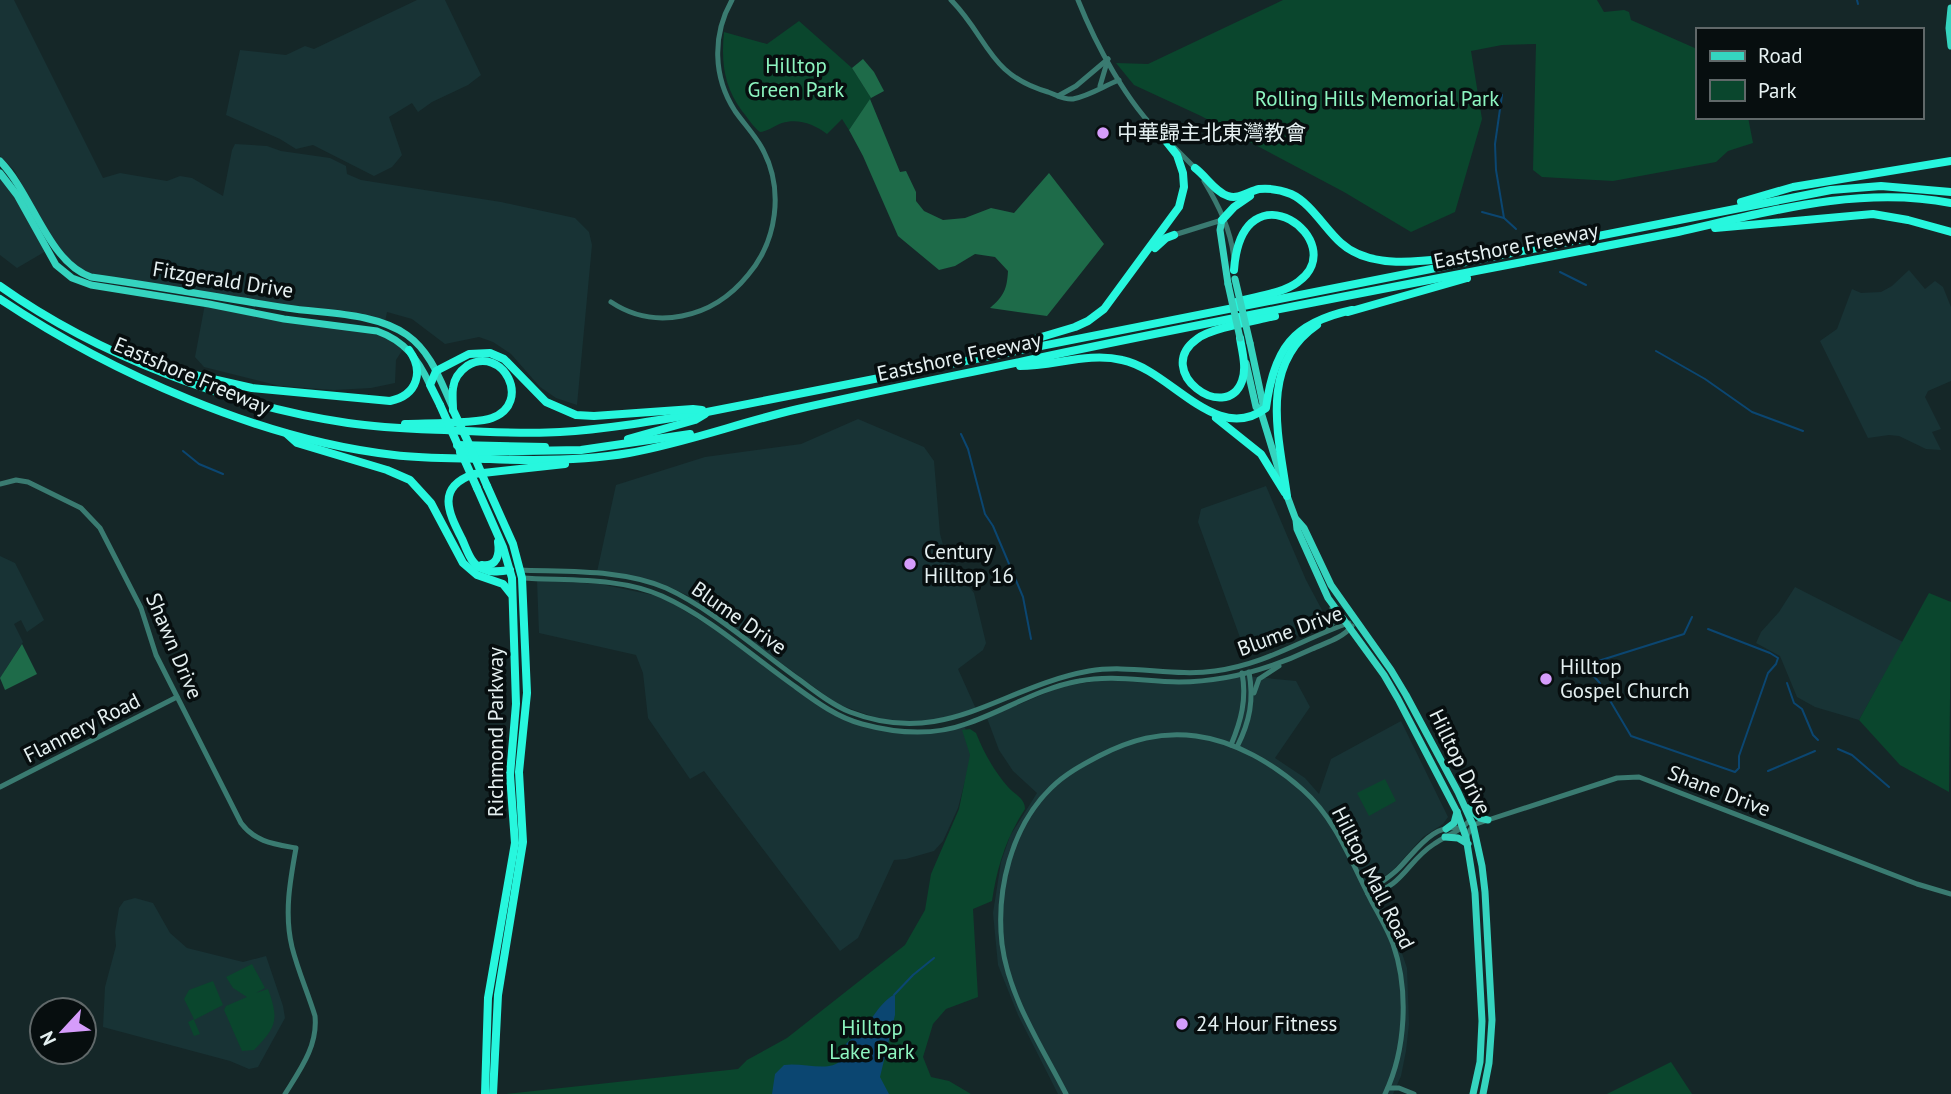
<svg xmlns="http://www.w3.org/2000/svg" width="1951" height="1094" font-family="'PT Sans','Noto Sans SC',sans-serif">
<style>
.built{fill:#183335}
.green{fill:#0a462d}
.forest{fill:#1e6b49}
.water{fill:#0b4671}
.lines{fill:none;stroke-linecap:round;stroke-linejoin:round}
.stream{stroke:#0b4671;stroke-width:2}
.minor{stroke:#3a7b71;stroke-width:5}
.major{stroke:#35d4bf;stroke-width:7}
.highway{stroke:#27f7de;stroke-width:8}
.major-bridge{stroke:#35d4bf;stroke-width:7}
.highway-bridge{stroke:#27f7de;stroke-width:8}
.poi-dot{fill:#d59cfb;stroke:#070e0f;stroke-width:2.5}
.labels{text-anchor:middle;stroke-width:7;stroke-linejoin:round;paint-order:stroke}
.park-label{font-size:21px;fill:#8df5c0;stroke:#070e0f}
.poi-label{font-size:21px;fill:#e5f0f1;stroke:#070e0f;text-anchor:start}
.street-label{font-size:21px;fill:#e5f0f1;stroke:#070e0f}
</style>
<rect width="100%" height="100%" fill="#152728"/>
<g class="built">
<path d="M0,0H14L103,178L120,173L167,181L180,176L192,178L223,196L232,150L235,144L267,146L281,151L330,158L346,166L347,174L361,180L501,202L575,218L589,232L592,245L577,405L556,398L540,387L511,354L493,342L479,337L445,344L412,319L387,312L385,322L90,274L62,257L14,170L0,156Z"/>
<path d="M417,0H445L481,75L468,85L432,102L418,112L412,103L389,117L402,155L392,167L374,176L313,145L296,149L280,139L226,115L240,50L286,55L305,46L314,49Z"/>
<path d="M0,176L16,197L46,251L17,268L0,255Z"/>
<path d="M1909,270L1925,289L1935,281L1943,287L1951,307V381L1928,391L1925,397L1941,429L1932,432L1941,450L1926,449L1899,436L1889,435L1868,438L1820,341L1837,329L1852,289L1861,293L1881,292L1892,286Z"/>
<path d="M205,304L369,332L388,339L403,349L396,360L395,383L371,388L334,390L280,386L204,367L195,357Z"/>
<path d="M858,419L924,447L934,461L940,534L947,559L974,593L986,643L983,650L958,669L976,709L915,725L877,718L837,704L691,597L663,584L597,572L616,485L705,457L801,444Z"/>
<path d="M1266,486L1306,580L1322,610L1311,631L1246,654L1198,522L1201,509Z"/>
<path d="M0,556L15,563L44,620L27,632L21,620L14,624L23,642L0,678Z"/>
<path d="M537,580L600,584L653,595L669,601L711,627L823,708L861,726L914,734L965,727L972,754L958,808L943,841L934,851L906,859L894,860L858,938L840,951L704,771L690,779L648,718L643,673L636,655L539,633Z"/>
<path d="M1795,587L1903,642L1859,720L1815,707L1797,697L1780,656L1756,643L1761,632L1779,612Z"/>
<path d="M1246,676L1296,681L1310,707L1275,758L1305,778L1319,794L1331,759L1401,721L1448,817L1443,824L1423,837L1394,869L1372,886L1392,924L1407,968L1409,1024L1406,1051L1401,1076L1393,1094H1058L1018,1015L998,965L993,913L1001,862L1010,836L1037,793L1013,771L999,750L987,718L1060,687L1103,680L1169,684Z"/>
<path d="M135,898L153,903L170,933L187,948L243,962L266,956L283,1006L285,1018L258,1067L249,1069L230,1061L103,1027L105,987L116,946L115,932L119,908L124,901Z"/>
</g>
<g class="green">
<path d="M1283,0H1597L1604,12L1624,10L1629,12L1631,20L1697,49V117H1748L1753,143L1728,151L1716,162L1613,181L1542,177L1533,170L1536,44L1502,45L1471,51L1482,119L1455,212L1411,232L1344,192L1201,116L1134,85L1116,63L1148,64Z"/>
<path d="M799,21L852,68L871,98L849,130L842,119L827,134C814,124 798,118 782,123C774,126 769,131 760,132C753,127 748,118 742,111C724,86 721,63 724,32L767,44Z"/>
<path d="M1929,593L1951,602L1949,792L1900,765L1859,720Z"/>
<path d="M970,729L976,733C984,753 994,771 1008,787C1015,795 1025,798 1025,809C1006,838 997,867 992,901L973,909L978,997L946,1009L933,1024L923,1057L931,1077L949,1081L971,1094H506L738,1069L747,1060L787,1038L905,945L925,910L931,874L959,809L970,755L962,730Z"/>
<path d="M1385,779L1396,801L1369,816L1357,793Z"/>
<path d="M252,964L265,988L256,993L268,989C279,1019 277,1027 254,1050L242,1051L224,1010L226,1006L247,997L233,988L226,977Z"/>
<path d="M213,981L223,1005L194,1020L200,1034L194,1036L188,1022L194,1019L184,999L189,990Z"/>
<path d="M1671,1062L1692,1094H1607Z"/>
</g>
<g class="forest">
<path d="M863,59L874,72L884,91L871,98L852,68Z"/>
<path d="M870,99L900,172L906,171L916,192V201L924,211L943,220L965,218L991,208L1014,213L1049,173L1104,244L1047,316L990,308C1004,296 1007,289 1008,271L995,257L975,254L955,266L939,270L898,236L863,156L849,130Z"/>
<path d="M22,644L37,674L5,690L0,678Z"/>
</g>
<path class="water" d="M895,994V1015L880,1077L889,1094H772L775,1074L784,1065C803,1062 830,1073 841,1060L839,1056C846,1039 854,1039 865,1027C875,1015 880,1003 895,994Z"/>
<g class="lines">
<g class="stream">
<path d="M1857,0L1858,4"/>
<path d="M1502,95L1495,144L1496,170L1504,218"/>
<path d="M1482,212L1504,218L1516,229"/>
<path d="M1560,272L1586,285"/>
<path d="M1656,351L1705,379L1752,412L1803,431"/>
<path d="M961,434L968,449L985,514L993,526L1023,597L1031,639"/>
<path d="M183,451L199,464L223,474"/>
<path d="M1692,617L1684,634L1595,662L1590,665V672L1599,682L1631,736L1735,772L1739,768V756L1768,673L1776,664L1778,658L1770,653L1708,629"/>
<path d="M1787,683L1794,703L1802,709L1813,735L1818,740"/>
<path d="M1838,749L1852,755L1889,787"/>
<path d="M1768,771L1815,751"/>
<path d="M894,995L913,975L934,958"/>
</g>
<g class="minor">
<path d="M951,0C988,37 988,75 1048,92C1057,95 1064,100 1073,99C1089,96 1104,86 1119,80"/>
<path d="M1078,0C1096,45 1127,103 1162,136"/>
<path d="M1100,86L1108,59"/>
<path d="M1058,96L1076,86L1108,59"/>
<path d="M1172,145L1197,170"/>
<path d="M1204,181C1219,206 1231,230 1234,259"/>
<path d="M1174,235L1222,220"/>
<path d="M611,302C632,316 656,321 682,316C708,311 731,296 748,275C777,241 784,190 763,150C756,136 744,124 735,111C713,77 712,35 732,0"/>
<path d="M0,484L16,480L28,482L81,508L100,528L141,608L156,655L241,823C255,842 274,844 296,848C290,881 284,914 292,947C298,971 308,993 315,1016C318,1046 300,1070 285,1094"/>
<path d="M519,570C567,572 622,569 666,588C710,608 757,649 797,678C814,690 830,704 850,712C946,749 1000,687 1089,671C1130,664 1173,677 1215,671C1267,664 1302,639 1349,623"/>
<path d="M522,578C568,581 620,577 662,596C709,617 752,656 793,685C815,701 836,717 862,724C895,733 933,736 966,724C1004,711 1039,688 1079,681C1114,674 1145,682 1179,682C1225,682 1270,669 1312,649C1325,643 1343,638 1352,626"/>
<path d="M1327,630L1334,621L1332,608"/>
<path d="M1254,693L1259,679L1279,666"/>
<path d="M1231,745C1241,721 1247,699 1242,673"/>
<path d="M1237,747C1250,721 1254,700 1249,672"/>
<path d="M0,787L177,697"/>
<path d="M1466,837L1473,825L1488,820L1617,778L1639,777L1917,884L1951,894"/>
<path d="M1368,894C1377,884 1389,878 1398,869C1416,851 1435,819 1465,830"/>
<path d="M1368,894C1403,888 1407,861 1434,844C1447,835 1460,832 1471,819"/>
<path d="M1388,1088H1399L1414,1094"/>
<path d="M1066,1094C1042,1047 1009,998 1002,944C996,890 1011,827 1051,788C1065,774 1082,765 1099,756C1130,740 1161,731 1196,736C1235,741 1274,764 1303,790C1336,819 1352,864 1372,902C1379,915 1388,930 1393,944C1409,990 1406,1050 1385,1094"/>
</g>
<g class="major">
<path d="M1951,8L1949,28L1951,46"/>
<path d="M0,161C33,195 48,262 91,277C157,286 222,298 287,308C325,314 374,312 407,335C431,352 440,380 452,406"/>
<path d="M0,173L17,195L56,265L72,278L91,285L209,304L284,319L377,331C405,341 418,359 430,385"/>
<path d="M1222,220L1220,230L1228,284"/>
<path d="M1250,343L1263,404L1261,411"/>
<path d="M1246,363L1256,407L1261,412L1282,481"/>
<path d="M1286,493L1296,520L1297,529L1328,598L1384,675L1398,699L1457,812L1466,837L1475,893L1482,1021L1480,1062L1473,1094"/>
<path d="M1297,520L1304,528L1331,585L1391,670L1406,695L1458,792L1473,825L1482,866L1485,892L1492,1020L1489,1063L1483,1094"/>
<path d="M1468,808L1480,818L1488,820"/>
<path d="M1446,829L1454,823L1457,812"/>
<path d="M1445,837L1458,838L1468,844"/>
</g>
<g class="highway">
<path d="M1195,168C1206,176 1215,192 1228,196C1238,200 1249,191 1259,189C1269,188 1281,190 1291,194C1311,203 1325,229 1341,243C1378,277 1451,255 1498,252"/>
<path d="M1741,202L1793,187L1951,161"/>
<path d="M1222,220L1234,207L1250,196"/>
<path d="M1715,228L1873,214L1908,220L1951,232"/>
<path d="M1155,248L1166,238L1174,235"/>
<path d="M1234,270C1242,160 1354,242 1298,282C1282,294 1255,296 1236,302"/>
<path d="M0,286C97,355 231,406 348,423C387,429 426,429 465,431C496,432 528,434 560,432C609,429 659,420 707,412L1831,190L1881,186L1951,192"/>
<path d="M0,299C111,373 261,440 394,455C426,459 458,458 490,459C537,461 583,461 629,453C686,443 741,422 798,409C886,389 974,372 1062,353C1267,310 1473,272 1678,232C1767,212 1860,185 1951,203"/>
<path d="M1348,312L1467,278"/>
<path d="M1240,338C1242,351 1247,368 1242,381C1226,425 1152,371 1197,339C1211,328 1255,321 1275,316"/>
<path d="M988,353L1075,327L1088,321L1104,309L1179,207L1184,187L1183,173L1177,155L1162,136"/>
<path d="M1020,366C1054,366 1089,352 1122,360C1171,370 1216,446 1266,408C1274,349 1292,323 1352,310"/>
<path d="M164,368L252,388L390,401C418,395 424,371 409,350"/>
<path d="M440,405L430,385L436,371L469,354L490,353L504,359L546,402L576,415L594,416L693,409L702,410"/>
<path d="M1216,418L1261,454L1285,493"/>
<path d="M405,424C426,423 476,424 492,418C533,403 503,344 467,366C460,371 454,379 453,388C452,395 453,403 453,410"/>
<path d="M287,434L297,443L387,470L410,480L431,503L463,563L477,575L503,584L511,594"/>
<path d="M628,439L695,420L705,414"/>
<path d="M457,445L545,447"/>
<path d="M460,452L581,450L690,434"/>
<path d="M487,486L513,544L522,578L527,693L519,772L523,842L498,995L493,1094"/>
<path d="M477,488L503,547L512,578L516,704L510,775L515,843L488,998L485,1094"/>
<path d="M1287,496C1279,437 1258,365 1317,325"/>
<path d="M482,565C497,567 500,555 498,542"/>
<path d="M510,570C501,571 491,573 483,569C471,565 467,550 462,539C448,512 436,487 474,474L565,464"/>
</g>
<g class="major-bridge">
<path d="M1235,279L1250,343"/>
<path d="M1228,284L1240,338"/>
</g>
<g class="highway-bridge">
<path d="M440,405L477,488"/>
<path d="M453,410L469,444"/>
<path d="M472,451L487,486"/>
</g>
</g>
<g class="poi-dot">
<circle cx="1103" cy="133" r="7"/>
<circle cx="910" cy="564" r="7"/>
<circle cx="1546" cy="679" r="7"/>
<circle cx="1182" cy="1024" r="7"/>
</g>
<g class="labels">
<g class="park-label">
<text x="796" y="73">Hilltop<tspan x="796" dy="24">Green Park</tspan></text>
<text x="1377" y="106">Rolling Hills Memorial Park</text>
<text x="872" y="1035">Hilltop<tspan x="872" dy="24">Lake Park</tspan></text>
</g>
<g class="poi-label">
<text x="1117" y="140">中華歸主北東灣教會</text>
<text x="924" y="559">Century<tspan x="924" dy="24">Hilltop 16</tspan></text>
<text x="1560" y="674">Hilltop<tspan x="1560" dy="24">Gospel Church</tspan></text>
<text x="1196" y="1031">24 Hour Fitness</text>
</g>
<g class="street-label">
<text transform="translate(1516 246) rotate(-11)" y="7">Eastshore Freeway</text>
<text transform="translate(223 280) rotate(9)" y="7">Fitzgerald Drive</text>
<text transform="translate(959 357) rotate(-12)" y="7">Eastshore Freeway</text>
<text transform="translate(192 376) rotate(23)" y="7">Eastshore Freeway</text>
<text transform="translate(739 618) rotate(35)" y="7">Blume Drive</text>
<text transform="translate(1290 631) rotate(-20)" y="7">Blume Drive</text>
<text transform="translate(174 646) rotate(67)" y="7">Shawn Drive</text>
<text transform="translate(82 728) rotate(-27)" y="7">Flannery Road</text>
<text transform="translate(496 732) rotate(-90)" y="7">Richmond Parkway</text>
<text transform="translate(1460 762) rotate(64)" y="7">Hilltop Drive</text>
<text transform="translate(1719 791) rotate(21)" y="7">Shane Drive</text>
<text transform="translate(1373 878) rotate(63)" y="7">Hilltop Mall Road</text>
</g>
</g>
<rect x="1696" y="28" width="228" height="91" fill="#070e0f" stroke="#606869" stroke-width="2"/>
<rect x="1710" y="51" width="35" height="10" fill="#35d4bf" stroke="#606869" stroke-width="2"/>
<text x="1758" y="63" font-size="21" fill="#e5f0f1">Road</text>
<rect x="1710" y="80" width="35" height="21" fill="#0a462d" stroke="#606869" stroke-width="2"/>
<text x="1758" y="98" font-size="21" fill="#e5f0f1">Park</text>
<g transform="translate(63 1031) rotate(244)"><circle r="33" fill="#070e0f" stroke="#606869" stroke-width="2"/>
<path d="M0-5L12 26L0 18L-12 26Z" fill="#d59cfb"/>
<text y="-10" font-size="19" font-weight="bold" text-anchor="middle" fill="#e5f0f1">N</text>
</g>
</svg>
